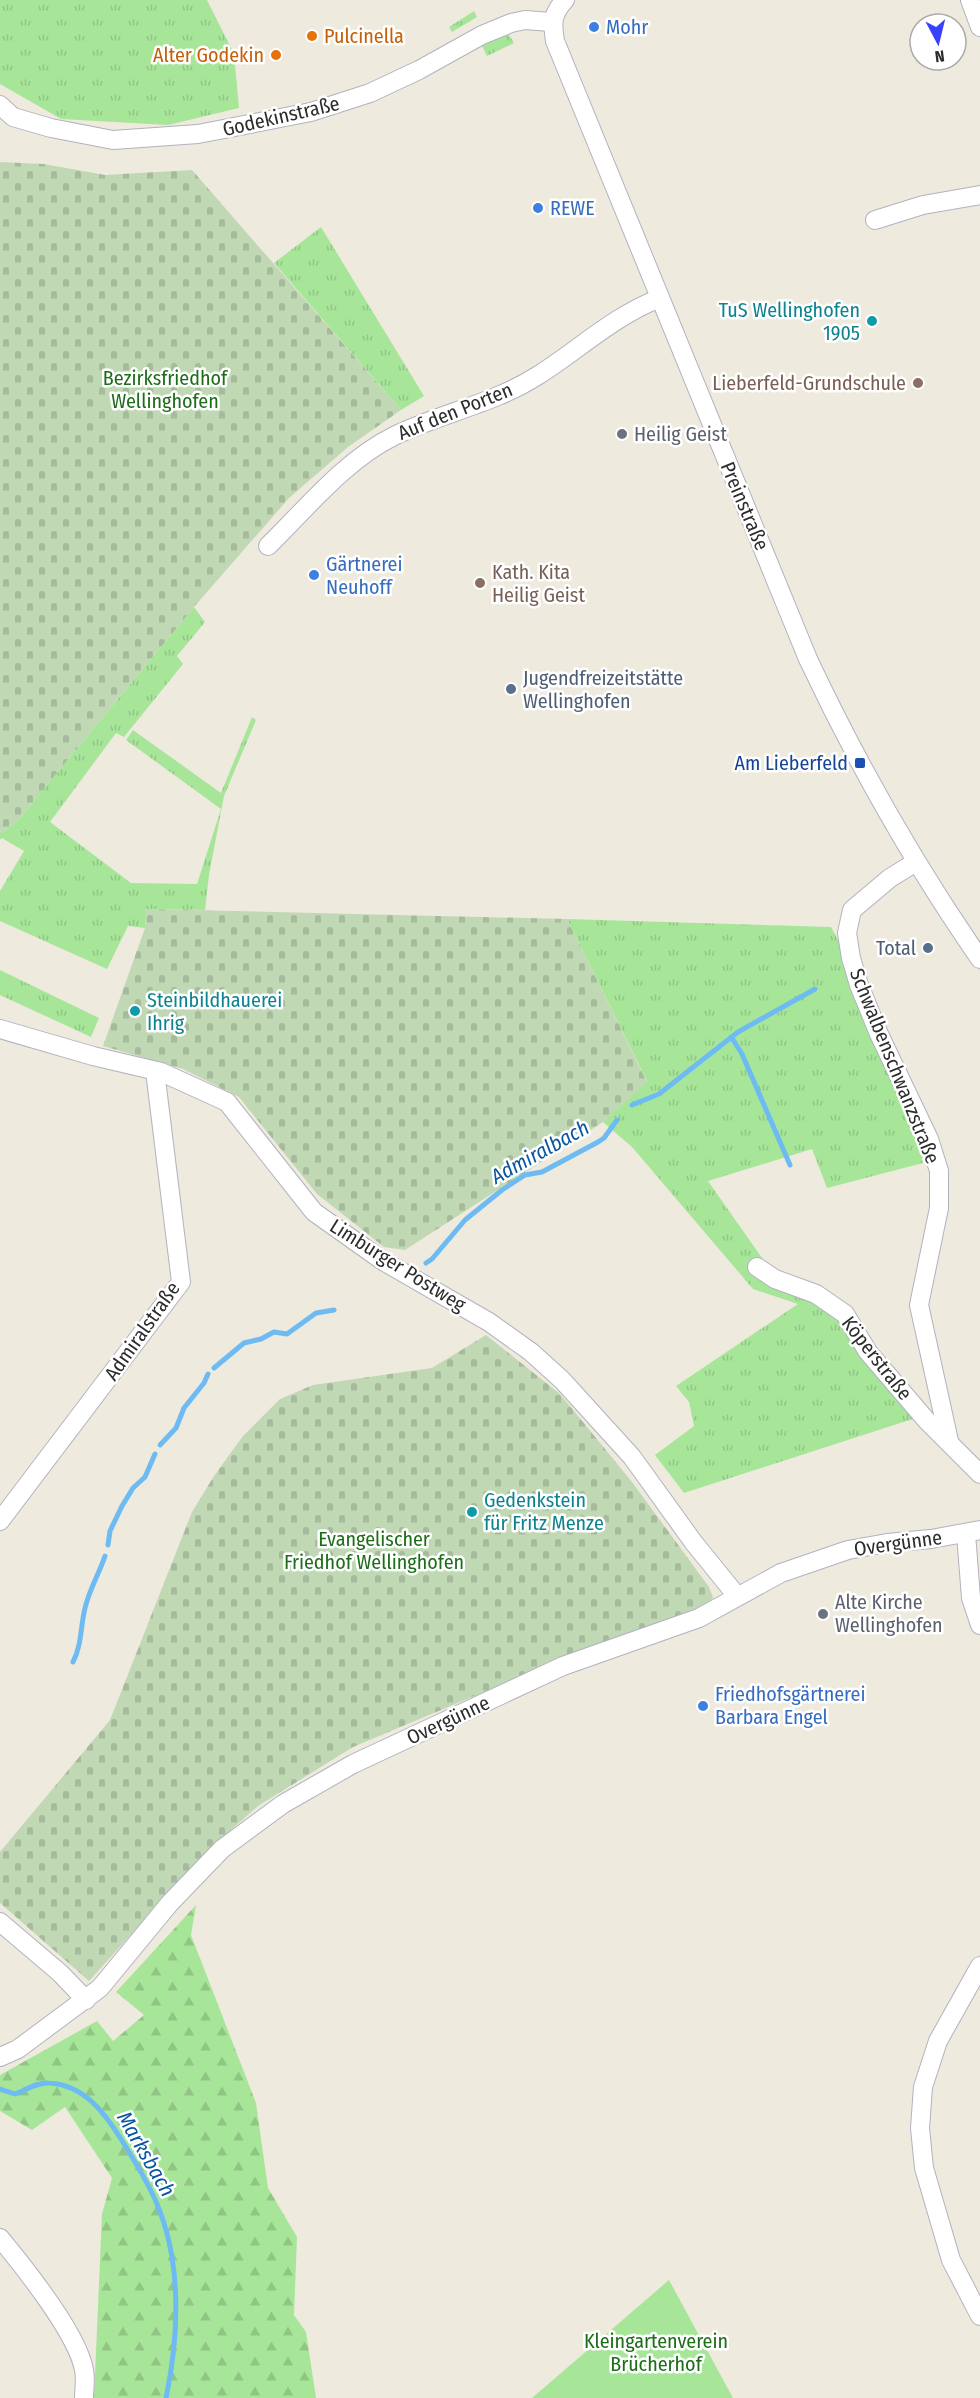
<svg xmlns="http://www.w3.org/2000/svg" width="980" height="2398" font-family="'Fira Sans Condensed',sans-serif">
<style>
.grass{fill:url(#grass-tufts)}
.forest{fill:url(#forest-firs)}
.cemetery{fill:url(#cemetery-stones)}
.garden{fill:#a7e699}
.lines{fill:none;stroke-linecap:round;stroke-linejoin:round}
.stream{stroke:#6ebbf3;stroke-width:5}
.minor-casing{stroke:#b2b2c0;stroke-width:20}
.minor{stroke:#fff;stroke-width:18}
.shop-dot{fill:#3f7fe0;stroke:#fff;stroke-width:2}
.food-dot{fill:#e8710a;stroke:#fff;stroke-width:2}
.culture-dot{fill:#0f9aa8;stroke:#fff;stroke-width:2}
.education-dot{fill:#8d6e63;stroke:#fff;stroke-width:2}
.worship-dot{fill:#6b7280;stroke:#fff;stroke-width:2}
.service-dot{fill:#5c6f8a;stroke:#fff;stroke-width:2}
.transit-dot{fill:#1a4fb4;stroke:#fff;stroke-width:2}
.labels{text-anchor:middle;stroke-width:5;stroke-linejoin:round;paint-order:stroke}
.shop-label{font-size:20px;fill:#366cbe;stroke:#fff;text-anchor:start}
.food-label{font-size:20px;fill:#c56008;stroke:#fff;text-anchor:start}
.street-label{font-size:20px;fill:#2c2c2c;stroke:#fff}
.culture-label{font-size:20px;fill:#0d838f;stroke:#fff;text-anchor:start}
.park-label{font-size:20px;fill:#1d6d18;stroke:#fff}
.education-label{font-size:20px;fill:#785e54;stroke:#fff;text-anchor:end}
.worship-label{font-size:20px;fill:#5b616d;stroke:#fff;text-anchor:start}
.service-label{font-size:20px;fill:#4e5e75;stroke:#fff;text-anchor:start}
.transit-label{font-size:20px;fill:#164399;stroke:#fff;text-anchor:end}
.water-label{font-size:21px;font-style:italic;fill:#0956a3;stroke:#fff}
</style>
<defs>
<pattern id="grass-tufts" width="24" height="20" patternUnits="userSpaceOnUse" patternTransform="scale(1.5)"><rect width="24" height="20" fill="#a7e699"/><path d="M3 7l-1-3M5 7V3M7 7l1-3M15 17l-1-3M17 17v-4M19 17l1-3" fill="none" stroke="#90c584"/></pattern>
<pattern id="forest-firs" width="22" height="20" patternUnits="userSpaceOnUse" patternTransform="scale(1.5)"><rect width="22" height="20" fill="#a7e699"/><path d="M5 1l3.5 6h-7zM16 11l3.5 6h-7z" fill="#90c584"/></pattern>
<pattern id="cemetery-stones" width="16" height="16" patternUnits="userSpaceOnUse" patternTransform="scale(1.5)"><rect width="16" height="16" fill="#c1d8b5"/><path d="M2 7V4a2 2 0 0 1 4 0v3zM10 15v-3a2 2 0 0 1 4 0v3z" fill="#a6ba9c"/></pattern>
</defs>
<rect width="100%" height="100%" fill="#eeeade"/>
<g class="grass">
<path d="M0,0H207L234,54L239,108L168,125L61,119L0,84Z"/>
<path d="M474,11L477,17L452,32L449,27Z"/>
<path d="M508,33L514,43L487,56L482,46Z"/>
<path d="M321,227L424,396L401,410L274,263Z"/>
<path d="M194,607L205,622L177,656L183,664L124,737L116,733L50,822L131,883L197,884L221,809L126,740L133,730L221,793L252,717L256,720L224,796L209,875L205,910L147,909L145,928L128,926L107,969L0,921V891L24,851L2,838L0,840V831L2,833L18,820Z"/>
<path d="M567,919L831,927L854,970L919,1125L923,1163L827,1188L812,1149L708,1181L779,1282L842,1316L922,1416L684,1493L655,1455L694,1426L689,1402L676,1386L798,1304L753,1289L632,1147L603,1122L647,1081Z"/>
<path d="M0,970L99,1018L91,1037L0,995Z"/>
</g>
<path class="forest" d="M196,1905L191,1935L256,2103L268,2188L297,2237L294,2315L306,2332L316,2398H94L102,2214L112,2178L65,2107L32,2130L0,2111V2075L97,2021L113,2041L144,2015L116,1992Z"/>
<g class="cemetery">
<path d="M0,162L44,164L105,175L192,170L401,410L348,447L289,498L194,607L18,820L2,833L0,831Z"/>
<path d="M147,909L567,919L647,1082L603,1122L405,1250L384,1247L317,1194L239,1097L183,1069L103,1046L145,928Z"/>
<path d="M486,1335L560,1394L632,1482L709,1587L713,1597L710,1604L562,1659L353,1747L258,1806L205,1853L89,1981L0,1903V1852L110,1720L192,1512L214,1476L243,1436L280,1399L313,1385L432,1368Z"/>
</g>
<path class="garden" d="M669,2280L733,2398H532Z"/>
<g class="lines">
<g class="stream">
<path d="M732,1038L742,1054L790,1165"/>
<path d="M632,1105L659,1094L738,1032L815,989"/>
<path d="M426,1263L432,1259L465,1220L502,1190L525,1175L542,1172L598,1142L604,1138L617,1120"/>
<path d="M214,1368L244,1343L261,1339L274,1332L287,1334L316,1313L334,1310"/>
<path d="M160,1445L176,1428L184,1408L204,1383L208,1374"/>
<path d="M108,1545L110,1531L122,1506L133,1488L145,1477L155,1454"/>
<path d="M73,1662C83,1643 80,1621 87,1601C92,1585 100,1571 105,1556"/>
<path d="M0,2089L15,2094C26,2090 37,2082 49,2083C84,2085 104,2112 121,2139C134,2160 148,2182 157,2204C182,2263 179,2336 166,2398"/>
</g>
<g class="minor-casing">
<g id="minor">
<path d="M565,0C552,14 552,23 555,41L808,659C857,763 914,864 980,959"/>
<path d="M970,0L980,27"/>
<path d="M0,105L13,117L51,128L113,140L198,134L311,112L370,93L419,70L482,35L511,23L525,20L551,22"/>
<path d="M875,220L923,205L980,195"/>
<path d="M268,546C307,508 344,461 394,436C441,413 493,404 537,376C580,349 612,317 660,298"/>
<path d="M916,862L890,878L852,910L847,933L851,958L859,985L879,1034L929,1139L939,1171V1208L919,1305L949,1441"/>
<path d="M0,1029L93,1056L161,1072L227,1102L314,1212L383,1261L489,1322L531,1352L562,1380L632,1457L694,1543L737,1596"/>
<path d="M757,1267L775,1279L816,1294L845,1314L868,1352L892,1380L927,1421L980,1474"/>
<path d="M0,1521L181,1282L155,1071"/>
<path d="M966,1534L971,1598L980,1625"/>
<path d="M0,1922L60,1973L86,2000"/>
<path d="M980,1966L938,2041L923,2087L920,2128L924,2168L951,2260L980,2316"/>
<path d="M0,2057L18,2049L100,1988L170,1903L222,1849L283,1804L353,1764L563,1666L699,1618L781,1573L848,1550L887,1543L931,1539L980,1530"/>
<path d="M0,2238C24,2267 78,2335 84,2370C86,2379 84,2389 84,2398"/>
</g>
</g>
<use href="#minor" class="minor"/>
</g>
<g class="shop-dot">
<circle cx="594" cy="27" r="6"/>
<circle cx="538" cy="208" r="6"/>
<circle cx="314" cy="575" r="6"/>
<circle cx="703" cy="1706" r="6"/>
</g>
<g class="food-dot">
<circle cx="312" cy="36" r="6"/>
<circle cx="276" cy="55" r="6"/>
</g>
<g class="culture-dot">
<circle cx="872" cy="321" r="6"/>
<circle cx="135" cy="1011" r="6"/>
<circle cx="472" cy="1512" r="6"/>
</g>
<g class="education-dot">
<circle cx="918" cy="383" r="6"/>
<circle cx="480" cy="583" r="6"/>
</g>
<g class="worship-dot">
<circle cx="622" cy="434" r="6"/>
<circle cx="823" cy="1614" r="6"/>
</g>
<g class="service-dot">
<circle cx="511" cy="689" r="6"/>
<circle cx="928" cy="948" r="6"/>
</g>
<rect class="transit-dot" x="854" y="757" width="12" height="12" rx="3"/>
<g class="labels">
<g class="shop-label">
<text x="606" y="34">Mohr</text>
<text x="550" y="215">REWE</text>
<text x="326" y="571">Gärtnerei<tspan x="326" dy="23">Neuhoff</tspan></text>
<text x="715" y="1701">Friedhofsgärtnerei<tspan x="715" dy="23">Barbara Engel</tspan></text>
</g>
<g class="food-label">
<text x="324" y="43">Pulcinella</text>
<text x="264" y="62" text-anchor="end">Alter Godekin</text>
</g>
<g class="street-label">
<text transform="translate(281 116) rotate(-13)" y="7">Godekinstraße</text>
<text transform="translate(455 411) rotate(-22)" y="7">Auf den Porten</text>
<text transform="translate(745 506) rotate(67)" y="7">Preinstraße</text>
<text transform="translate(895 1066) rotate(68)" y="7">Schwalbenschwanzstraße</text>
<text transform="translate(398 1265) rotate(32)" y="7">Limburger Postweg</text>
<text transform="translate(142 1331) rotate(-55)" y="7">Admiralstraße</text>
<text transform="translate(877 1358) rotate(52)" y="7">Köperstraße</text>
<text transform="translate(898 1543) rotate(-8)" y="7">Overgünne</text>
<text transform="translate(448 1720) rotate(-25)" y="7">Overgünne</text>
</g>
<g class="culture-label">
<text x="860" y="317" text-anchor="end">TuS Wellinghofen<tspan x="860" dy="23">1905</tspan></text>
<text x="147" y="1007">Steinbildhauerei<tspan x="147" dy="23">Ihrig</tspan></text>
<text x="484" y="1507">Gedenkstein<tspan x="484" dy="23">für Fritz Menze</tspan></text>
</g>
<g class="park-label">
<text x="165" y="385">Bezirksfriedhof<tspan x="165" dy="23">Wellinghofen</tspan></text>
<text x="374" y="1546">Evangelischer<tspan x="374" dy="23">Friedhof Wellinghofen</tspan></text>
<text x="656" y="2348">Kleingartenverein<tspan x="656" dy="23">Brücherhof</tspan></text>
</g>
<g class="education-label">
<text x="906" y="390">Lieberfeld-Grundschule</text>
<text x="492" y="579" text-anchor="start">Kath. Kita<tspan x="492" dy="23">Heilig Geist</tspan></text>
</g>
<g class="worship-label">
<text x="634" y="441">Heilig Geist</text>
<text x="835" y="1609">Alte Kirche<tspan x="835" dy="23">Wellinghofen</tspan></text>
</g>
<g class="service-label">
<text x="523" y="685">Jugendfreizeitstätte<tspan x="523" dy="23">Wellinghofen</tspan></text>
<text x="916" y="955" text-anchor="end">Total</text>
</g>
<g class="transit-label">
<text x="848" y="770">Am Lieberfeld</text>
</g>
<g class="water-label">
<text transform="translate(540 1152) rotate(-29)" y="7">Admiralbach</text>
<text transform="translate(146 2154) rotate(60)" y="7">Marksbach</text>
</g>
</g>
<g transform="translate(938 42) rotate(173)"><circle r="28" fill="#ffffff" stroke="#ababab" stroke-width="1.5"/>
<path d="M0-4.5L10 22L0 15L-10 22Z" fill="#3a40ff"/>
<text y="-9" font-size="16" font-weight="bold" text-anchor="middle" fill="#2c2c2c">N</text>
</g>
</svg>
